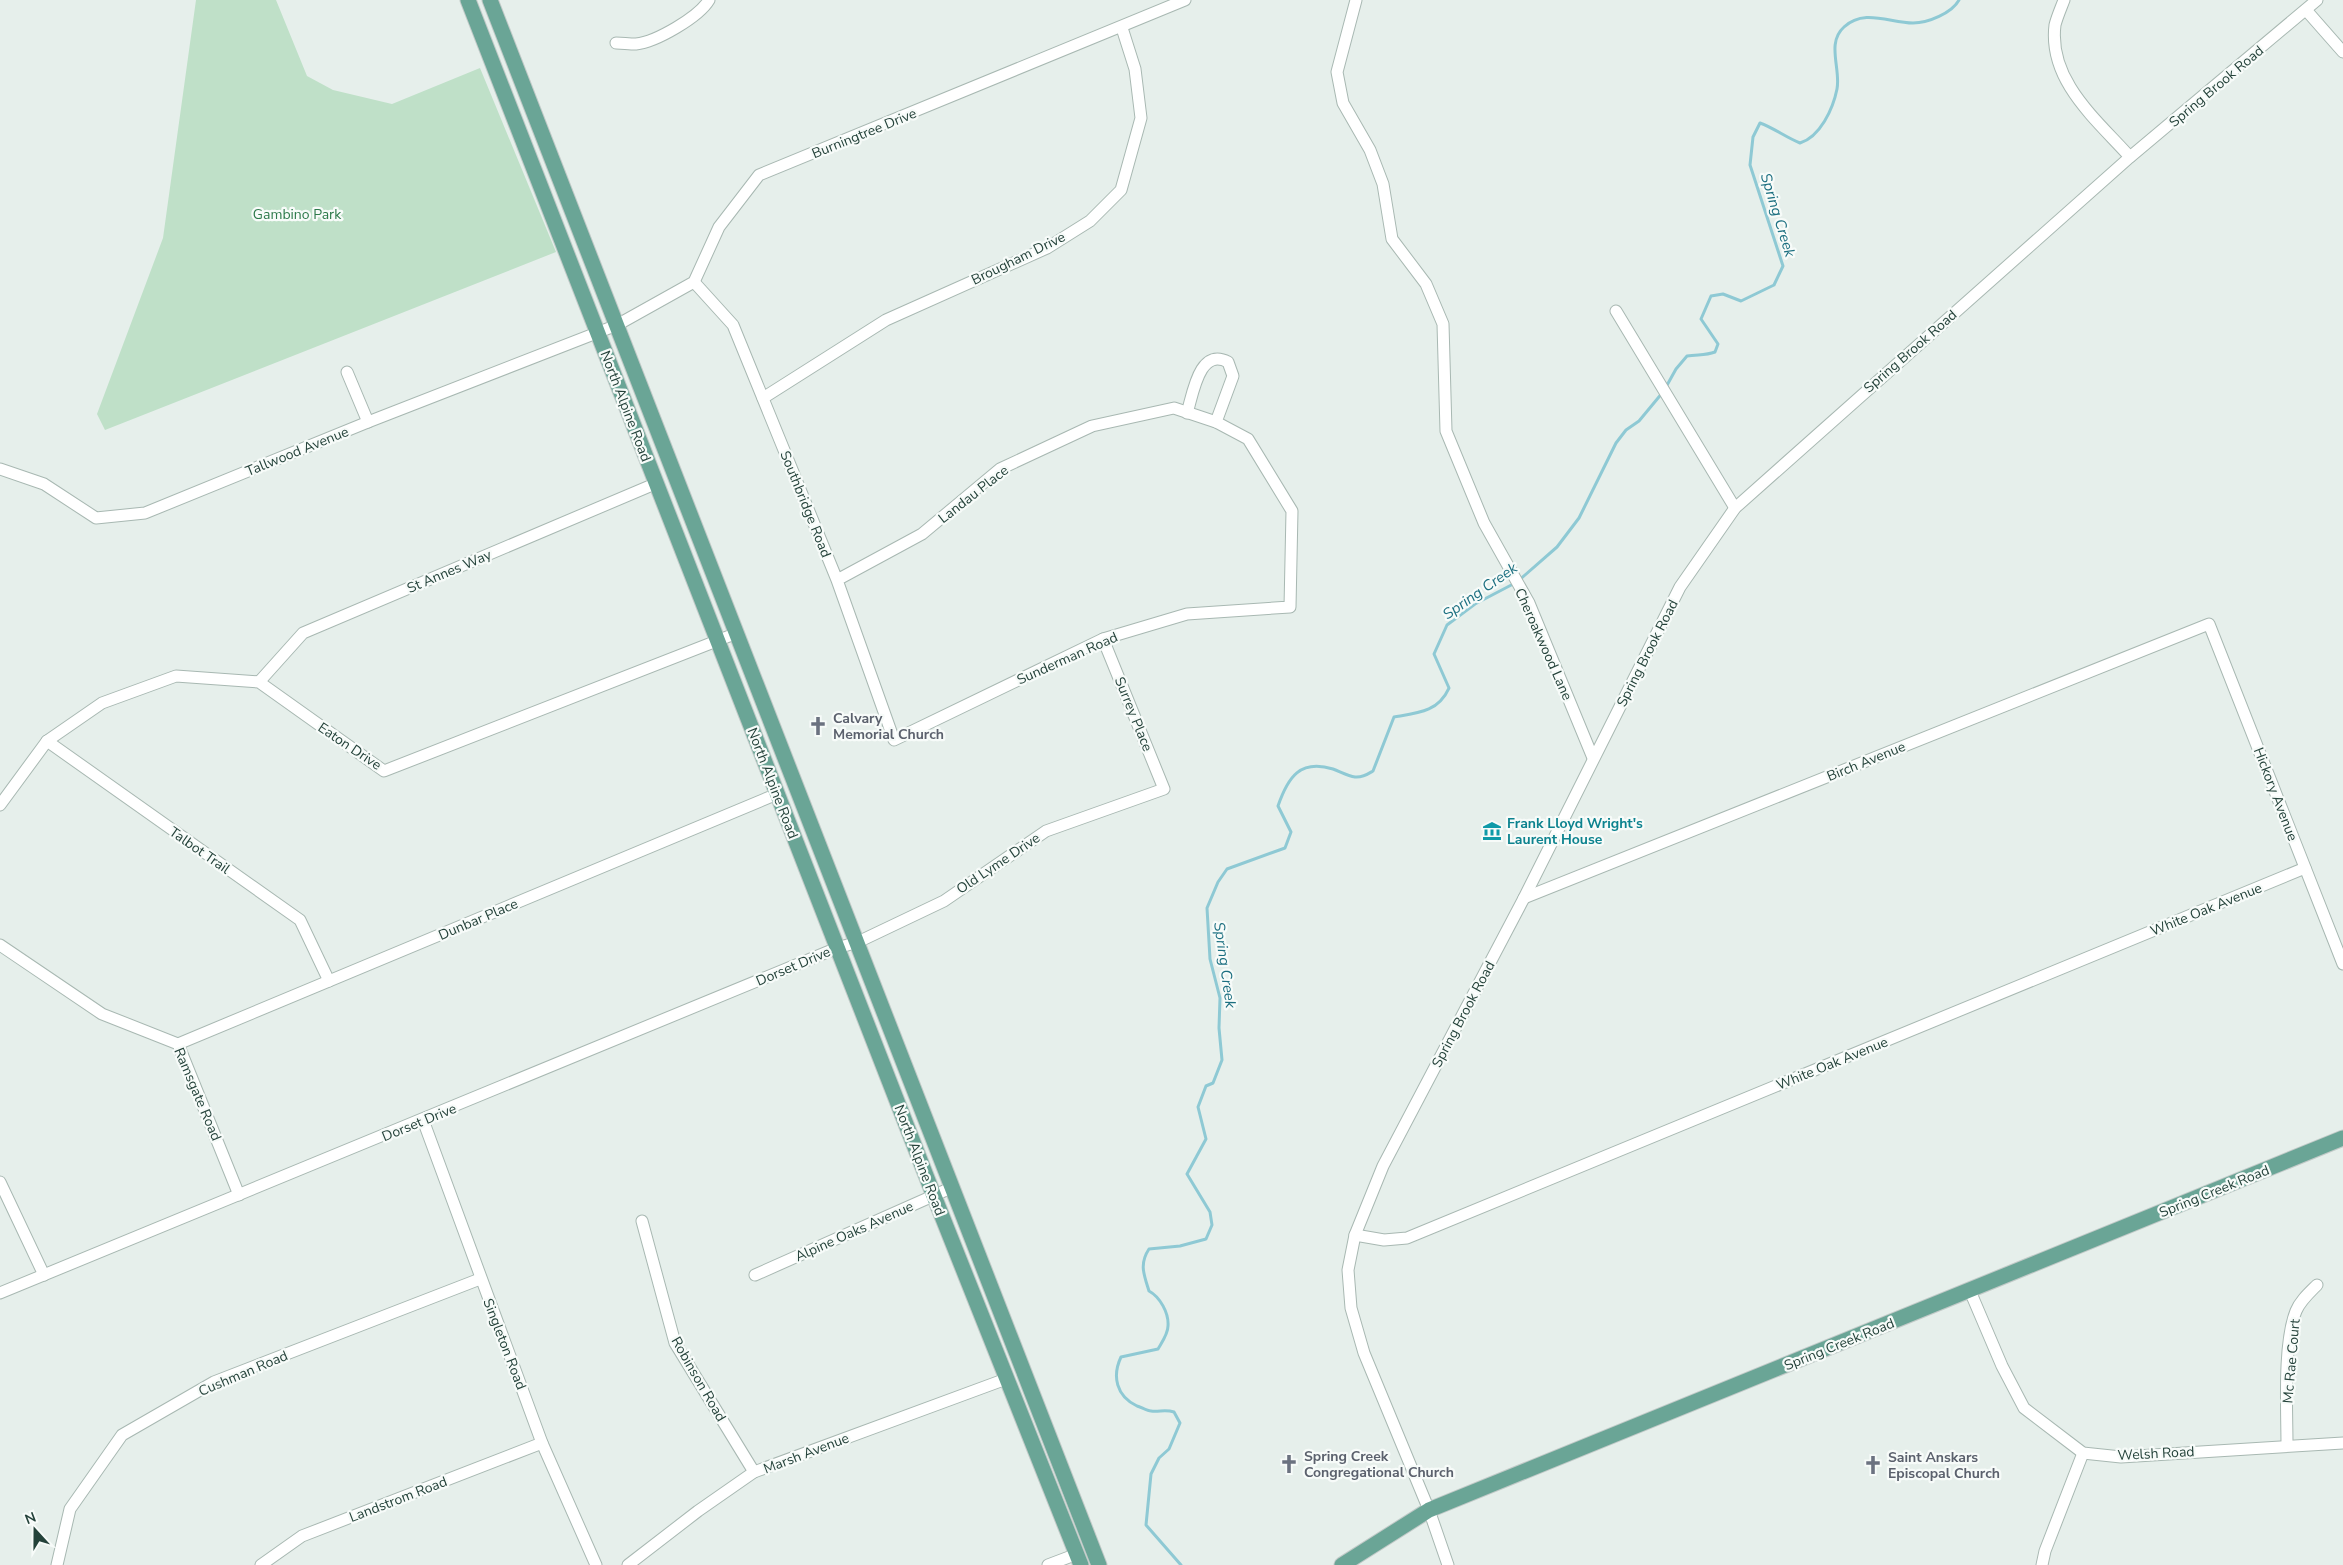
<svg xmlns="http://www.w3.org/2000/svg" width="2343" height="1565" font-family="'Nunito Sans',sans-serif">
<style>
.green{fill:#bfe0c8}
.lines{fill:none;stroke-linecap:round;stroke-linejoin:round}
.stream{stroke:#8ec9d4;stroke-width:3}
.minor-casing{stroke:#a8b8b2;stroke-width:13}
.major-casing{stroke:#c2cac8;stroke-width:17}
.minor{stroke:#fff;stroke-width:11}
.major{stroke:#6aa596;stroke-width:15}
.labels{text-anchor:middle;stroke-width:4.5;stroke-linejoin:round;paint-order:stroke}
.street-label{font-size:14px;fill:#24423a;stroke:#f7fbf9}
.park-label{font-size:14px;fill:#2d7a4b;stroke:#f7fbf9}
.worship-label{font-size:14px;font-weight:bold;fill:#5b616d;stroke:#f7fbf9;text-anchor:start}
.culture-label{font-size:14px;font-weight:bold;fill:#0d838f;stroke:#f7fbf9;text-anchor:start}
.water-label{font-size:15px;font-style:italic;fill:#1c6f80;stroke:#f7fbf9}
</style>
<rect width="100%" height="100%" fill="#e6efeb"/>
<path class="green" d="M196,0H276L307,76L333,90L392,104L480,68L556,252L105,430L97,414L163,238Z"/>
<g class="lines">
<g class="stream">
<path d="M1666,387L1676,369L1687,356C1697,354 1705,356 1715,352L1718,344L1701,319L1711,296L1723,294L1741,301L1774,285L1783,266L1750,165L1753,137L1760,123C1774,128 1785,137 1800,143C1820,137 1833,109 1837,89C1841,69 1826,43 1844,27C1864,8 1890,23 1913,23C1928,23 1952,13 1959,0"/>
<path d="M1181,1565L1146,1525L1151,1474L1159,1458L1169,1449L1180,1423L1174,1412C1165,1409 1160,1412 1151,1411C1147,1411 1141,1407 1137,1406C1116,1396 1112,1376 1121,1357L1158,1349C1162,1342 1168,1334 1168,1326C1169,1313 1160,1297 1149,1291C1144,1275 1139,1264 1149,1249L1180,1246L1206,1239L1212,1225L1210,1212L1187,1174L1206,1139L1198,1107L1206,1086L1213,1083L1222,1060L1219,1028L1220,998L1210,959L1207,908L1218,882L1227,869L1285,848L1291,832L1278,806C1288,777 1300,759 1333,769C1341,772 1348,776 1355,777C1362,778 1368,774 1373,771L1394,717C1418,713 1438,712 1449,688L1434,654L1447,625L1475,604L1517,582L1557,547L1579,518L1616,443L1626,430L1639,421L1663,392"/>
</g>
<g class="minor-casing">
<g id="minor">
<path d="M1356,0L1337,72L1343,103L1370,150L1383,184L1392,239L1426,284L1443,324L1446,431L1484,523L1529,603L1593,758"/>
<path d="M2064,0C2061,8 2057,17 2055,25C2048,81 2097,120 2130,157"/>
<path d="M2306,10L2343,52"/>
<path d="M616,43C622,43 629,44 636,44C656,42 699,17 709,0"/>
<path d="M694,282L733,325L837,580L894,740L1103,639L1187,614L1290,607L1292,511L1248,439L1216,422L1174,408L1092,426L1000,469L922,534L837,580"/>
<path d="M1616,311L1735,508"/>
<path d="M347,372L368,422"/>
<path d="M763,398L886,320L1047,248L1090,221L1121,190L1141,118L1135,69L1122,28"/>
<path d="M1187,413C1193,394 1199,347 1228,362L1233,376L1216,422"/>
<path d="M0,469L44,484L96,518L145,513L368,422L617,325L694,282L719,227L759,175L1185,0"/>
<path d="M259,682L303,633L657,483"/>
<path d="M47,741L300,920L329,981"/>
<path d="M0,805L47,741L102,703L176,676L259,682L384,771L737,633"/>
<path d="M1524,898L2209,624L2343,964"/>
<path d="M0,945L102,1014L178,1044L239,1195"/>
<path d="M178,1044L777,794"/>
<path d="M423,1120L542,1443L596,1565"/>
<path d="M0,1182L44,1275"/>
<path d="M642,1221L675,1343L754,1472"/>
<path d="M1355,1235L1384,1240L1407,1238L2305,868"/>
<path d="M755,1275L953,1187"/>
<path d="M1970,1291L2002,1366L2024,1408L2083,1453L2121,1457L2343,1443"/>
<path d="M0,1293L837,948L858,942L944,901L1046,831L1164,789L1103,639"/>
<path d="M2287,1445C2287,1410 2283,1343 2296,1311C2300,1301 2309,1293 2317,1285"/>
<path d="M57,1565L70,1509L122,1435L214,1382L480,1279"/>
<path d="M261,1565L302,1536L542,1443"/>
<path d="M628,1565L698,1511L754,1472L1006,1379"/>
<path d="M1048,1565L1077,1554"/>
<path d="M1448,1565L1429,1510L1364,1353L1351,1308L1348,1270L1355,1235L1383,1166L1524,898L1680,587L1735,508L2130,157L2317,0"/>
<path d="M2042,1565L2045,1551L2083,1453"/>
</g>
</g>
<g class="major-casing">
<g id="major">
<path d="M468,0L934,1196L1081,1565"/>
<path d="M490,0L1099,1565"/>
<path d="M1342,1565L1429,1510L2343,1138"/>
</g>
</g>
<use href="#minor" class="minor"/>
<use href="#major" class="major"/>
</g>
<defs>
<g id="church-bare" transform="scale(1.5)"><path d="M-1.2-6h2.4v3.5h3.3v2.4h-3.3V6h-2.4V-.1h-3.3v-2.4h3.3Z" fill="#6b7280" stroke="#f7fbf9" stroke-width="2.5" paint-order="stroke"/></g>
<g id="museum-bare" transform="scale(1.5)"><path d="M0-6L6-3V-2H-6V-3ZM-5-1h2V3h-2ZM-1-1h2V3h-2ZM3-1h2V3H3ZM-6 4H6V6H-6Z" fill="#0f9aa8" stroke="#f7fbf9" stroke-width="2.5" paint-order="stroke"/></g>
</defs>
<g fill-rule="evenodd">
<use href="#church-bare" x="818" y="726"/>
<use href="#museum-bare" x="1492" y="831"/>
<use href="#church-bare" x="1289" y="1464"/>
<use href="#church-bare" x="1873" y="1465"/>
</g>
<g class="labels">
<g class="street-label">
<text transform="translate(2216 86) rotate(-40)" y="5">Spring Brook Road</text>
<text transform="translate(864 133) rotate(-22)" y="5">Burningtree Drive</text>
<text transform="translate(1018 258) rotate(-26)" y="5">Brougham Drive</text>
<text transform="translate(1910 351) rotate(-41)" y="5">Spring Brook Road</text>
<text transform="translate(626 406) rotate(69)" y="5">North Alpine Road</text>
<text transform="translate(297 451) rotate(-22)" y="5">Tallwood Avenue</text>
<text transform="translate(973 494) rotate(-38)" y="5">Landau Place</text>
<text transform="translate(806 504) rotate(68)" y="5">Southbridge Road</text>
<text transform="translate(449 571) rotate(-23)" y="5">St Annes Way</text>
<text transform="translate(1544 644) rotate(66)" y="5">Cheroakwood Lane</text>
<text transform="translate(1647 653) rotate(-63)" y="5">Spring Brook Road</text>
<text transform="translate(1067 658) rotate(-24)" y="5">Sunderman Road</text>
<text transform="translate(1134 714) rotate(68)" y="5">Surrey Place</text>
<text transform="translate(350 746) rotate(34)" y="5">Eaton Drive</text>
<text transform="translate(1866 761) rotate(-22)" y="5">Birch Avenue</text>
<text transform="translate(773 783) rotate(69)" y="5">North Alpine Road</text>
<text transform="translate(2276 794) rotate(69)" y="5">Hickory Avenue</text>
<text transform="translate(200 850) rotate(35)" y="5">Talbot Trail</text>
<text transform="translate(998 863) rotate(-34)" y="5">Old Lyme Drive</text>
<text transform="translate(2206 909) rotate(-22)" y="5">White Oak Avenue</text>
<text transform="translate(478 919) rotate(-23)" y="5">Dunbar Place</text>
<text transform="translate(793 966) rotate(-23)" y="5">Dorset Drive</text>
<text transform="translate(1463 1014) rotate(-62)" y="5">Spring Brook Road</text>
<text transform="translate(1832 1063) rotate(-22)" y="5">White Oak Avenue</text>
<text transform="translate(198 1094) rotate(67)" y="5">Ramsgate Road</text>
<text transform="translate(419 1122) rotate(-22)" y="5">Dorset Drive</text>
<text transform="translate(920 1160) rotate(69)" y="5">North Alpine Road</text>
<text transform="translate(2214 1191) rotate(-22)" y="5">Spring Creek Road</text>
<text transform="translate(854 1231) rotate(-24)" y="5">Alpine Oaks Avenue</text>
<text transform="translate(505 1344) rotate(69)" y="5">Singleton Road</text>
<text transform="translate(1839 1344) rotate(-22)" y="5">Spring Creek Road</text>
<text transform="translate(2291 1361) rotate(-85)" y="5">Mc Rae Court</text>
<text transform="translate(243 1373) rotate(-23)" y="5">Cushman Road</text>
<text transform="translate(699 1379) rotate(60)" y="5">Robinson Road</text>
<text transform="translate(806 1453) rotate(-21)" y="5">Marsh Avenue</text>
<text transform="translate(2156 1453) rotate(-3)" y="5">Welsh Road</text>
<text transform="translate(398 1499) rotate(-21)" y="5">Landstrom Road</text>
</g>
<g class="park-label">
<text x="297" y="219">Gambino Park</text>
</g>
<g class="worship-label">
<text x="833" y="723">Calvary<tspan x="833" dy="16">Memorial Church</tspan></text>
<text x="1304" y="1461">Spring Creek<tspan x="1304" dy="16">Congregational Church</tspan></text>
<text x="1888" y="1462">Saint Anskars<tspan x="1888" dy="16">Episcopal Church</tspan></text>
</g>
<g class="culture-label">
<text x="1507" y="828">Frank Lloyd Wright's<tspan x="1507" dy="16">Laurent House</tspan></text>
</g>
<g class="water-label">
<text transform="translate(1778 215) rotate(73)" y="5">Spring Creek</text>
<text transform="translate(1480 591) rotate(-35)" y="5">Spring Creek</text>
<text transform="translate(1225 965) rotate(82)" y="5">Spring Creek</text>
</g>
</g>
<g transform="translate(35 1530) rotate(339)" stroke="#f7fbf9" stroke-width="4" paint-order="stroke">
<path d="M0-4L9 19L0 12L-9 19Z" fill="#24423a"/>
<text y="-8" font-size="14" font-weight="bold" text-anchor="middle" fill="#24423a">N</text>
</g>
</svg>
